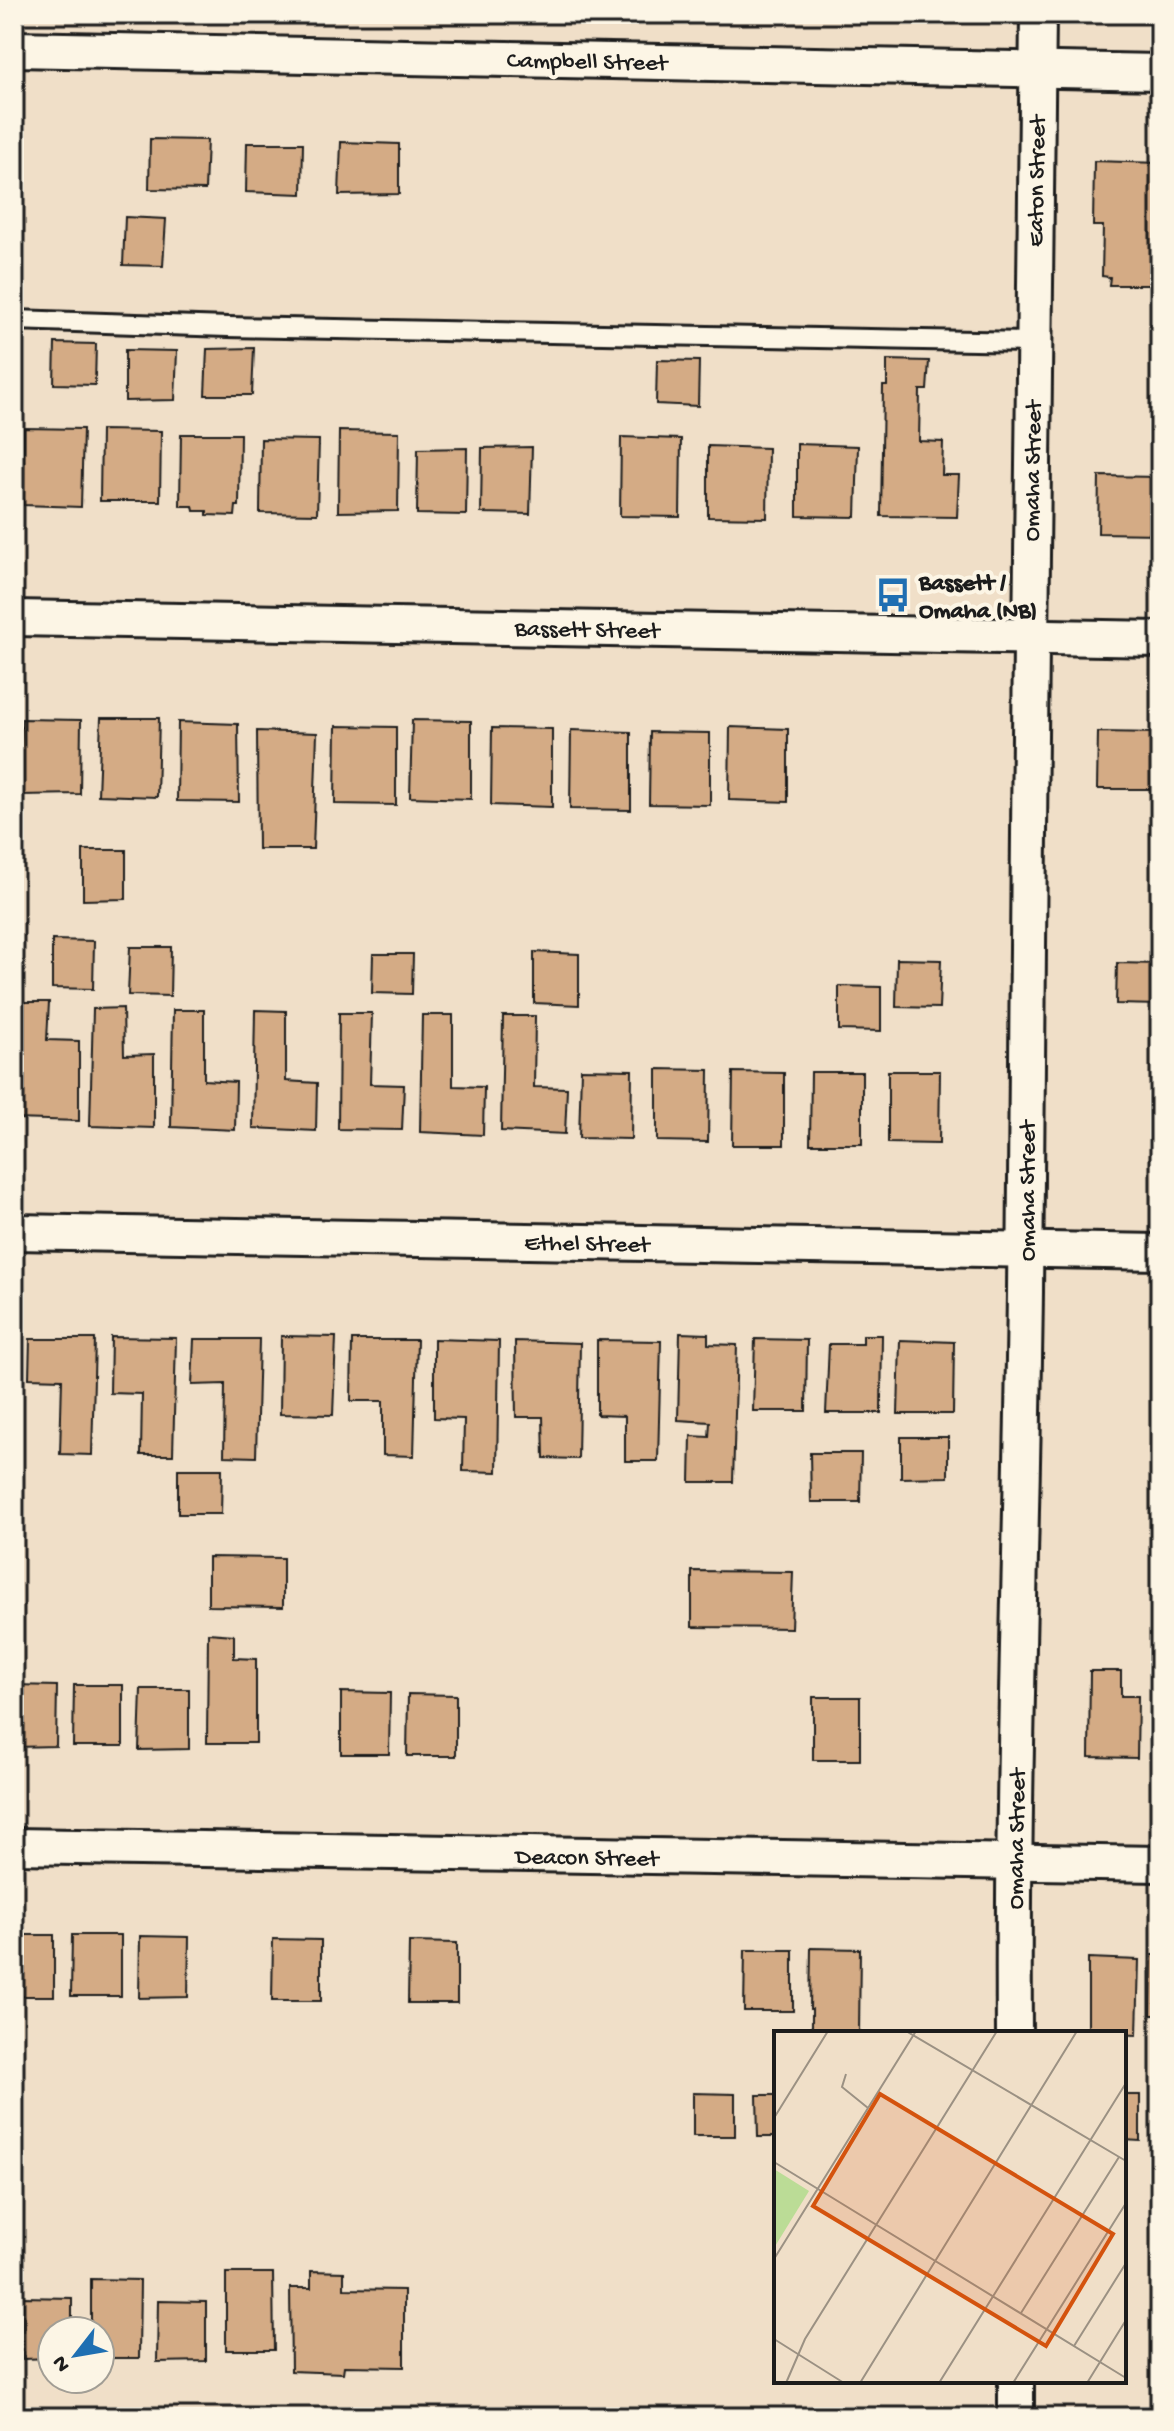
<svg xmlns="http://www.w3.org/2000/svg" width="1174" height="2431" font-family="'Gochi Hand',sans-serif">
<style>
.building{fill:#d4ab85;stroke:#1c1c1c;stroke-width:2}
.lines{fill:none;stroke-linecap:round;stroke-linejoin:round}
.service-casing{stroke:#1c1c1c;stroke-width:24}
.minor-casing{stroke:#1c1c1c;stroke-width:40}
.service{stroke:#fcf5e5;stroke-width:18}
.minor{stroke:#fcf5e5;stroke-width:34}
.labels{text-anchor:middle;stroke-width:8;stroke-linejoin:round;paint-order:stroke}
.street-label{font-size:24px;fill:#1c1c1c;stroke:#fcf5e5}
.poi-label{font-size:24px;font-weight:bold;fill:#1c1c1c;stroke:#fcf5e5;text-anchor:start}
.inset-road{fill:none;stroke:#9b9183;stroke-width:2}
.view{fill:#d4530e;fill-opacity:0.15;stroke:#d4530e;stroke-width:4}
.inset-edge{fill:none;stroke:#1c1c1c;stroke-width:4}
</style>
<rect width="100%" height="100%" fill="#f0dfc8"/>
<filter id="ink" filterUnits="userSpaceOnUse"><feTurbulence type="fractalNoise" baseFrequency=".0125" numOctaves="2"/><feDisplacementMap in="SourceGraphic" scale="16" xChannelSelector="R" yChannelSelector="G"/><feConvolveMatrix kernelMatrix="1 2 1 2 8 2 1 2 1" color-interpolation-filters="sRGB"/></filter>
<g filter="url(#ink)">
<g class="building">
<path d="M150,139L207,140L205,190L149,189Z"/>
<path d="M341,142L399,144V194L339,195Z"/>
<path d="M247,143H303L302,194L246,192Z"/>
<path d="M1094,161L1160,163V276H1151V285H1109L1110,277L1102,276L1103,226H1093Z"/>
<path d="M125,217L166,219L163,266L123,265Z"/>
<path d="M55,343L96,344L95,385L54,384Z"/>
<path d="M14,345H19L18,395H14Z"/>
<path d="M254,348L252,395H205L207,349Z"/>
<path d="M125,350L177,351L175,400L125,401Z"/>
<path d="M657,360L699,361L698,406L656,404Z"/>
<path d="M887,360L929,361L927,390H920L919,441L943,442L942,475H959L957,517L881,516L883,386H887Z"/>
<path d="M24,428L83,429L81,507L23,505Z"/>
<path d="M101,430L161,431L160,501H100Z"/>
<path d="M339,431L399,432L398,511L338,512Z"/>
<path d="M181,434H240L239,506H236L235,516L207,515V511H194L193,506H180Z"/>
<path d="M621,437L681,439L680,517L620,516Z"/>
<path d="M261,439L319,440L317,514L260,513Z"/>
<path d="M797,444L858,446L856,517L797,516Z"/>
<path d="M708,446L768,448L767,518L708,517Z"/>
<path d="M532,447L530,514L481,513L482,448Z"/>
<path d="M467,448L466,515L417,514L418,449Z"/>
<path d="M1099,476L1160,477V534L1098,533Z"/>
<path d="M101,718H159L157,797L98,795Z"/>
<path d="M22,719L81,720L80,794L20,795Z"/>
<path d="M412,720L471,721V799L410,797Z"/>
<path d="M178,722L238,724L239,802L177,801Z"/>
<path d="M336,726L396,727V805L335,804Z"/>
<path d="M730,727L788,729V802L729,800Z"/>
<path d="M492,728L552,729V807L491,805Z"/>
<path d="M571,730L631,732V810L570,809Z"/>
<path d="M257,731L317,733L313,849H258Z"/>
<path d="M650,732L710,733V805L649,804Z"/>
<path d="M1098,732L1160,733V789H1097Z"/>
<path d="M83,850H126V899L83,900Z"/>
<path d="M52,940L94,941L93,989L52,988Z"/>
<path d="M130,947H171L170,996L128,995Z"/>
<path d="M534,952L579,954V1005L534,1003Z"/>
<path d="M373,954H413L412,994L372,993Z"/>
<path d="M897,959L941,960L939,1008L896,1007Z"/>
<path d="M1117,963L1160,964V1005L1116,1004Z"/>
<path d="M839,986L881,987V1031L839,1030Z"/>
<path d="M15,1002H49L47,1040L79,1041V1121L15,1119Z"/>
<path d="M123,1008L124,1055L154,1054V1128L90,1126L93,1009Z"/>
<path d="M173,1010H204V1080L236,1082L235,1130L171,1127Z"/>
<path d="M255,1010L286,1011V1081L317,1083L316,1131L253,1128Z"/>
<path d="M339,1013H372L370,1084L404,1085L402,1130L338,1129Z"/>
<path d="M422,1015H453V1086L484,1087L483,1135L420,1132Z"/>
<path d="M503,1016H535L534,1087L567,1088L565,1134L501,1131Z"/>
<path d="M581,1069L632,1070L631,1139L579,1138Z"/>
<path d="M657,1069L709,1070L708,1142L657,1141Z"/>
<path d="M888,1071H940L939,1144L888,1143Z"/>
<path d="M733,1072L784,1073V1145H732Z"/>
<path d="M811,1072H862V1144H810Z"/>
<path d="M680,1333L708,1334V1344L737,1345L733,1482H690L691,1436L709,1437L710,1422L678,1420Z"/>
<path d="M863,1335H882L881,1413H826L829,1344H863Z"/>
<path d="M281,1336L336,1337L333,1415L280,1414Z"/>
<path d="M111,1337L176,1338L173,1455H141L142,1394L110,1393Z"/>
<path d="M30,1339H95L92,1455L60,1454L62,1379L29,1378Z"/>
<path d="M194,1339H259L256,1457L224,1456L225,1384L192,1385Z"/>
<path d="M434,1339L499,1341L497,1472L463,1471L464,1419L434,1418Z"/>
<path d="M755,1339L807,1340L806,1411H753Z"/>
<path d="M352,1340H417L414,1456L383,1455V1401H351Z"/>
<path d="M597,1340L661,1341L658,1461H625V1416L597,1415Z"/>
<path d="M900,1340L954,1342L953,1414H898Z"/>
<path d="M515,1341L580,1343L578,1459L544,1458L543,1417H516Z"/>
<path d="M901,1437H948V1477L901,1478Z"/>
<path d="M810,1453H861L860,1502H811Z"/>
<path d="M178,1469H222L221,1514H178Z"/>
<path d="M208,1557L283,1558V1607L208,1606Z"/>
<path d="M692,1571L793,1572L791,1628L692,1627Z"/>
<path d="M208,1633L234,1635V1658L256,1659V1743H207Z"/>
<path d="M1090,1671H1121V1696H1138L1137,1758L1089,1757Z"/>
<path d="M14,1685L57,1686L56,1746L14,1747Z"/>
<path d="M74,1685H123V1746H73Z"/>
<path d="M141,1689H189V1749L139,1750Z"/>
<path d="M341,1692L390,1693L389,1754H341Z"/>
<path d="M408,1694L456,1695V1756H407Z"/>
<path d="M1157,1696H1160V1755H1156Z"/>
<rect x="813" y="1697" width="47" height="63"/>
<rect x="14" y="1935" width="40" height="61"/>
<path d="M72,1935H121V1996H71Z"/>
<path d="M140,1936L189,1937L188,1997L139,1998Z"/>
<path d="M273,1939L321,1940V2001H272Z"/>
<path d="M409,1942L457,1943V2003H408Z"/>
<path d="M811,1948L860,1949L859,2033H812V2009H810Z"/>
<path d="M745,1950H793V2011H744Z"/>
<path d="M1152,1955H1160V2015H1151Z"/>
<path d="M1088,1958L1139,1960L1137,2035L1088,2033Z"/>
<path d="M693,2093L735,2094V2136H693Z"/>
<path d="M757,2095H776V2137H758Z"/>
<path d="M1124,2095H1140V2141L1124,2140Z"/>
<path d="M311,2271L344,2272V2289L404,2290V2367L344,2366L343,2373L291,2371L290,2288H311Z"/>
<path d="M226,2273H273L274,2350H226Z"/>
<path d="M91,2279L140,2280L139,2358H100V2331H91Z"/>
<path d="M23,2297L72,2298V2331H52V2358L23,2359Z"/>
<path d="M158,2301L206,2302V2361L157,2362Z"/>
</g>
<g class="lines">
<g class="service-casing">
<path id="service" d="M14,320L228,327L1033,342"/>
</g>
<g class="minor-casing">
<g id="minor">
<path d="M14,49L1160,72"/>
<path d="M14,618L1160,639"/>
<path d="M14,1232L1160,1252"/>
<path d="M14,1846L1160,1864"/>
<path d="M1014,2033C1012,1786 1022,1539 1025,1292C1030,866 1030,440 1038,14"/>
<path d="M1016,2381V2417"/>
</g>
</g>
<use href="#service" class="service"/>
<use href="#minor" class="minor"/>
</g>
</g>
<defs>
<g id="bus-bare" transform="scale(2.76)"><path d="M-5-6H5V4H4V6H2V4H-2V6H-4V4H-5ZM-3.5-4V0h7V-4ZM-3.5 1.2v1.5H-2V1.2ZM2 1.2v1.5H3.5V1.2Z" fill="#1f6fb2" stroke="#fcf5e5" stroke-width="2.5" paint-order="stroke"/></g>
</defs>
<g fill-rule="evenodd">
<use href="#bus-bare" x="893" y="595"/>
</g>
<g class="labels">
<g class="street-label">
<text transform="translate(587 60) rotate(1)" y="8">Campbell Street</text>
<text transform="translate(1035 181) rotate(-89)" y="8">Eaton Street</text>
<text transform="translate(1031 471) rotate(-89)" y="8">Omaha Street</text>
<text transform="translate(587 628) rotate(1)" y="8">Bassett Street</text>
<text transform="translate(1026 1191) rotate(-90)" y="8">Omaha Street</text>
<text transform="translate(587 1242) rotate(1)" y="8">Ethel Street</text>
<text transform="translate(1015 1839) rotate(-89)" y="8">Omaha Street</text>
<text transform="translate(587 1856) rotate(1)" y="8">Deacon Street</text>
</g>
<g class="poi-label">
<text x="919" y="589">Bassett /<tspan x="919" dy="28">Omaha (NB)</tspan></text>
</g>
</g>
<g transform="translate(774 2031)">
<rect width="352" height="352" fill="#f0dfc8"/>
<path d="M0,138L35,160L0,217Z" fill="#bbdc96"/>
<path class="inset-road" d="M132,0L352,130M72,43L68,56L94,77M0,87L54,0M0,131L352,347M0,228L142,0M247,282L345,126M0,308L70,352M300,315L352,232M12,352L31,308L223,0M86,352L303,0M165,352L352,52M239,352L352,172M313,352L352,289"/>
<path class="view" d="M106,63L339,203L272,315L39,175Z"/>
<rect width="352" height="352" class="inset-edge"/>
</g>
<rect width="1174" height="2431" fill="none" stroke="#fcf5e5" stroke-width="48"/>
<rect x="24" y="24" width="1126" height="2383" fill="none" stroke="#1c1c1c" stroke-width="3" filter="url(#ink)"/>
<g transform="translate(76 2355) rotate(239)"><circle r="38" fill="#fcf5e5" stroke="#a29e95" stroke-width="2"/>
<path d="M0-6L14 30L0 20L-14 30Z" fill="#1f6fb2"/>
<text y="-12" font-size="22" font-weight="bold" text-anchor="middle" fill="#1c1c1c">N</text>
</g>
</svg>
